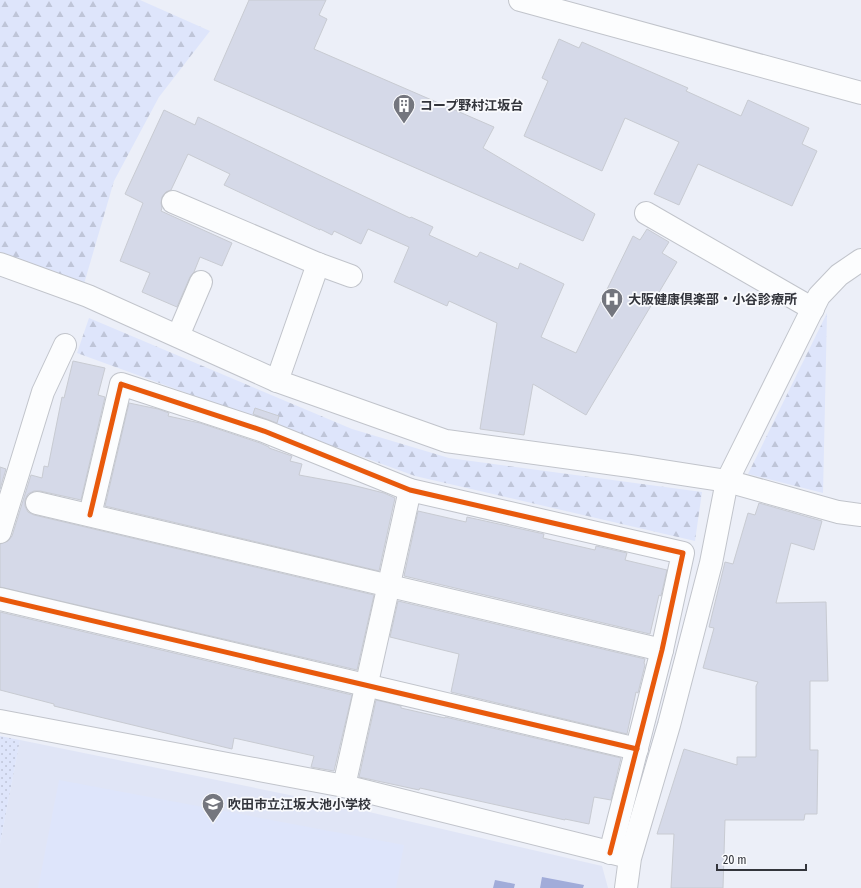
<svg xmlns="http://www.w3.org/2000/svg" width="861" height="888" font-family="'Fira Sans Condensed','Noto Sans JP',sans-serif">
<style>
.built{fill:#e0e5f6}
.grass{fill:url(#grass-dots)}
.forest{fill:url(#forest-firs)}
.pitch{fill:#dee5fb}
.water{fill:#a1acd9}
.building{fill:#d5d9e8;stroke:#c8cbd2}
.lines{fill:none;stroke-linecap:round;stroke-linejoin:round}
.minor-casing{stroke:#c1c4cb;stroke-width:24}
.minor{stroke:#fcfdfe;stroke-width:22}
.cycleway-casing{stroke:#f9fafd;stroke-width:8}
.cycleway{stroke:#e8590c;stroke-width:5}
.labels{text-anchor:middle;stroke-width:3.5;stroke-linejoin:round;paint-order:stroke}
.poi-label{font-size:13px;font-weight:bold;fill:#33353c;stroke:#f9fafd;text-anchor:start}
</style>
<defs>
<pattern id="grass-dots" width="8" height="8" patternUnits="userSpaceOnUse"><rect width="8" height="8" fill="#dee5fb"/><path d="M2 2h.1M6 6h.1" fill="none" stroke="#bfc5d8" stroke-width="1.8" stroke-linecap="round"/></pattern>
<pattern id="forest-firs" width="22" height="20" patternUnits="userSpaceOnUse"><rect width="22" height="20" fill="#dee5fb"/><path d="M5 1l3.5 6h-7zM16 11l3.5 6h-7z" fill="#bfc5d8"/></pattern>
</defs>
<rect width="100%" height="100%" fill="#eceff8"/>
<path class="built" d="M20,740L339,805L602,866L608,888H0V844Z"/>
<path class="grass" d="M0,736L20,740L0,844Z"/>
<g class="forest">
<path d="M0,0H140L210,31L159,97L114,181L84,284L0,253Z"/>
<path d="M827,313L823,493L748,474Z"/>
<path d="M89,318L352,429L449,458L702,492L695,541L415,476L77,353Z"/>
</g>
<path class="pitch" d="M59,780L404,845L396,888H38Z"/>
<g class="water">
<path d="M542,877L584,885L583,888H540Z"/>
<path d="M495,880L515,884L514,888H493Z"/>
</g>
<g class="building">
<path d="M249,0H326L319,15L327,19L314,49L494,127L483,148L595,214L583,241L214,80Z"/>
<path d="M559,39L579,48L582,42L688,88L686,91L741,116L748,100L809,128L802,144L817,151L792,206L698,164L679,205L654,194L679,142L625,118L602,171L524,136L548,81L542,78Z"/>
<path d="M164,110L195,125L198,117L315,173L410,218L411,217L433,227L429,235L477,257L480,252L518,269L520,263L564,284L541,337L576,353L633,236L640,240L647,229L669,242L662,253L677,262L586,415L533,384L524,435L480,429L497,323L449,301L447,306L394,282L409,247L368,229L361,244L334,231L332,235L320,229V230L224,185L230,174L188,154L171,190L166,192L162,197L161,203L162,208L161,211L232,243L222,266L200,257L194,272L190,277L177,307L142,292L150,273L120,261L143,203L125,194Z"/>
<path d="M73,361L105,368L98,395L105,397L81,500L40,491H34L28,494L25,500V506L28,512L34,515L374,595L357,670L0,587V544L8,541L12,536L31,475L42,478L44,466L48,467L62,397L64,398Z"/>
<path d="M129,403L158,409L169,413L168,416L200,423L260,443L269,447V448L292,456L290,461L302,464L299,475L348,484L384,493L395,498L379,571L105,506Z"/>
<path d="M255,408L279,416L277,423L253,414Z"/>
<path d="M0,467L6,469L0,489Z"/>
<path d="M759,503L822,521L814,550L791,543L776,603L826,602L828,681H810V750H818L817,814H805L804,820H725L723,888H671L674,834H657L684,749L737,765V757H756V686L758,682L703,668L714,628L709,627L725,562L733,564L748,513L755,515Z"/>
<path d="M418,511L466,522L467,517L544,534L543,538L595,550L596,546L627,553L625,560L667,570L661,596L659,595L650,634L404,576Z"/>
<path d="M398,601L645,659L644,663L645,665L638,693L636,692L627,734L451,692L459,654L390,637Z"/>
<path d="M0,612L352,695L334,771L311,767L314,756L234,738L232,749L54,706V704L0,690Z"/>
<path d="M376,700L401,706V708L445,718V717L621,758L611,800L594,797L589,824L565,819V820L420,788L419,790L359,777Z"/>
</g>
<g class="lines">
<g class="minor-casing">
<g id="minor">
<path d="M520,0L861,93"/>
<path d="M173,202L318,264L351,276"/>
<path d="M646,213L813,309"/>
<path d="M0,264L88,296L277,381L446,441L630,466L727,481L838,512L861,515"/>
<path d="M178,336L201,282"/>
<path d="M277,381L318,264"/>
<path d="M37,503L662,650"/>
<path d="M90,515L121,384L264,431L410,490L683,553L662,650L610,853"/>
<path d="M0,532L43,392L65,345"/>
<path d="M0,599L637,749"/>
<path d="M0,721L344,786L625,856"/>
<path d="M344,786L410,490"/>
<path d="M626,888L630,858L669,725L711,563L727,481L819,296L839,275L861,260"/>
</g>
</g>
<use href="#minor" class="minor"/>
<g class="cycleway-casing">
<g id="cycleway">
<path d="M90,515L121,384L264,431L410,490L683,553L662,650L610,853"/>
<path d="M0,599L637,749"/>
</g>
</g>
<use href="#cycleway" class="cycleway"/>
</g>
<defs>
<g id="building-pin" transform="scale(1.15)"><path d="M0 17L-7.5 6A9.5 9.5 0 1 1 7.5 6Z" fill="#74767e" stroke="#f9fafd"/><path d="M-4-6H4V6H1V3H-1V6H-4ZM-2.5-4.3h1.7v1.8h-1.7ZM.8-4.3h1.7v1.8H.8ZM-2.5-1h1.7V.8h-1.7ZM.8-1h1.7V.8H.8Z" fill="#fff"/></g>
<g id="hospital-pin" transform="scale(1.15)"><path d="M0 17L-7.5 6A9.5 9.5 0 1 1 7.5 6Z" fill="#74767e" stroke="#f9fafd"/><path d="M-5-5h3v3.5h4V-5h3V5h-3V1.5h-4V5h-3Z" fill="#fff"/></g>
<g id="school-pin" transform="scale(1.15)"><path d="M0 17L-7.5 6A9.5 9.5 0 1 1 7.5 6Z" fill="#74767e" stroke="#f9fafd"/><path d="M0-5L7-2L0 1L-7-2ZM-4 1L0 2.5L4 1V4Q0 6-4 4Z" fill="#fff"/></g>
</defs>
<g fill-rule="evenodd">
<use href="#building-pin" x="404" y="105"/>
<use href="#hospital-pin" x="612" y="299"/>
<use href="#school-pin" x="213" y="804"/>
</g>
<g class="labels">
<g class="poi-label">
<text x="420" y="110">コープ野村江坂台</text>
<text x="628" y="304">大阪健康倶楽部・小谷診療所</text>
<text x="228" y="809">吹田市立江坂大池小学校</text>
</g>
</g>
<path d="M717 864v6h89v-6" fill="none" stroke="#33353c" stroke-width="2"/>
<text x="723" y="864" font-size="12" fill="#33353c" stroke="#f9fafd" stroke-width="3" paint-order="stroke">20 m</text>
</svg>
